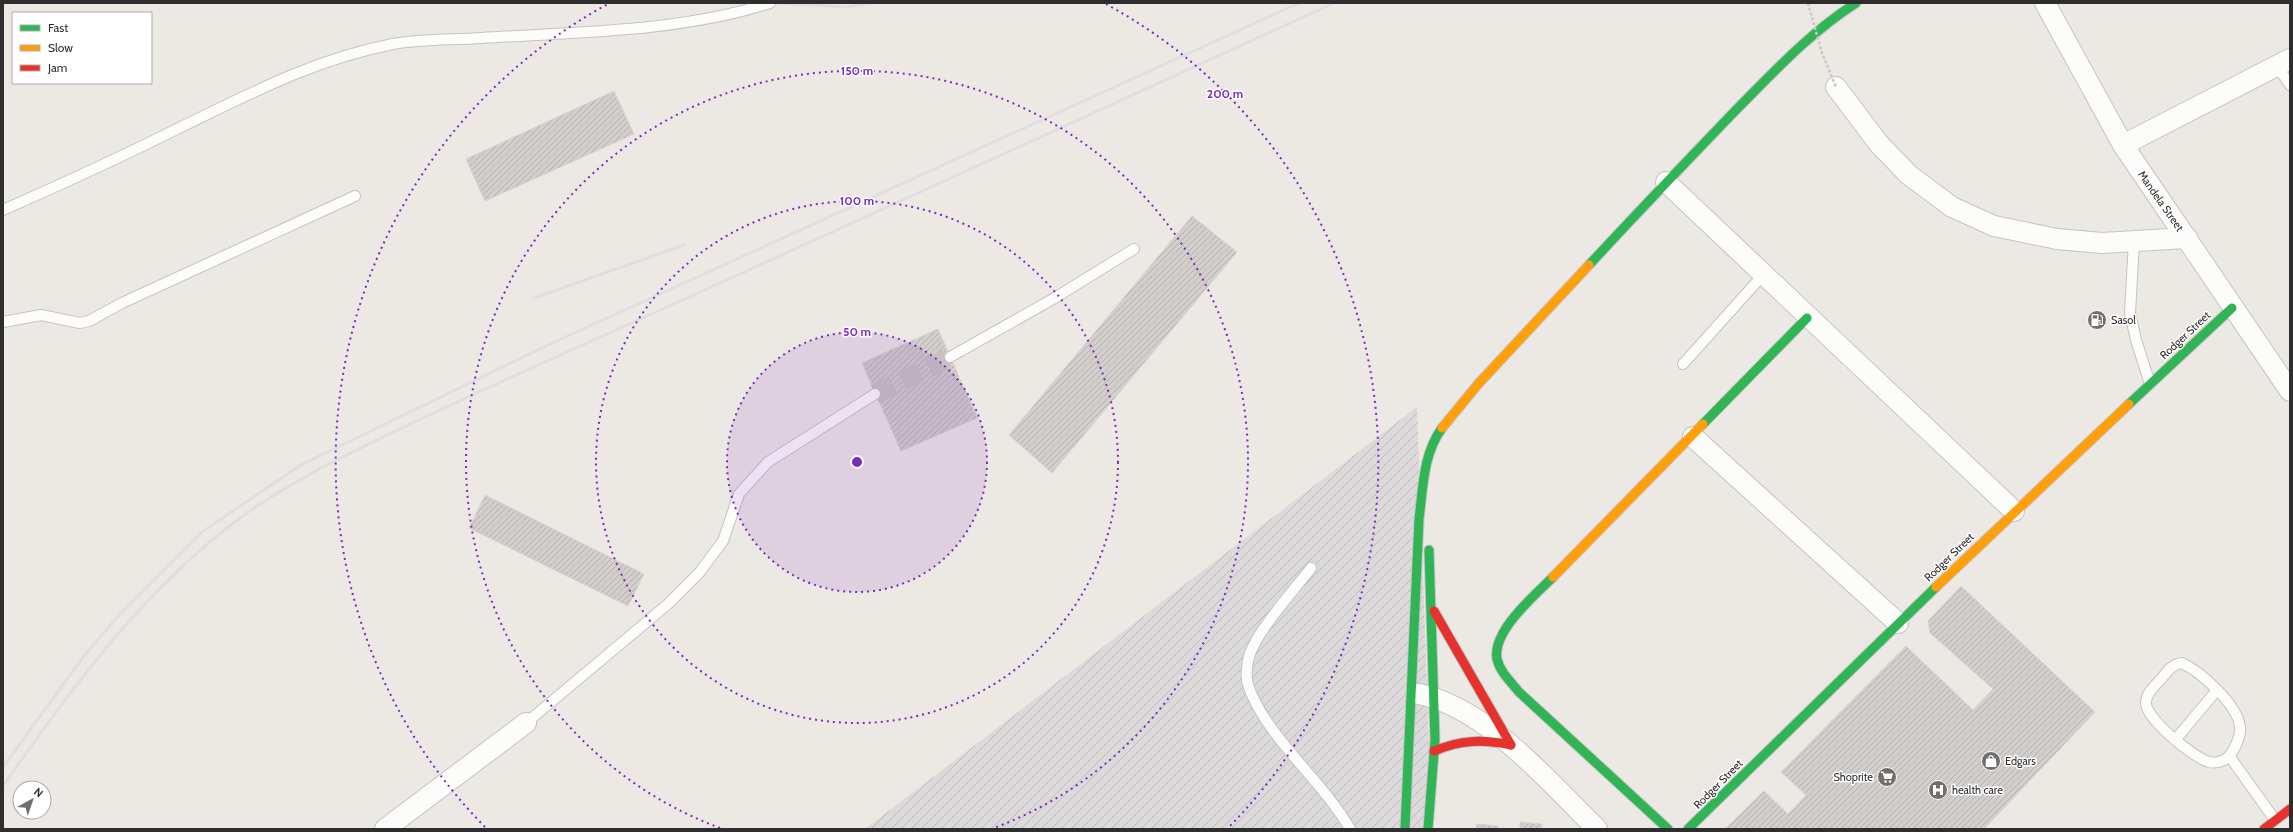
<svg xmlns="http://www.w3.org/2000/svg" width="2293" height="832" font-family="Cabin,sans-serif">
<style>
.industrial{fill:url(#industrial-furrows)}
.building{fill:url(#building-hatch);stroke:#d7d4d0}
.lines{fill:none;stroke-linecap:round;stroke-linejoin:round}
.street-tunnel{stroke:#c6c3c0;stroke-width:20;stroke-dasharray:20 10;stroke-linecap:butt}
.lane-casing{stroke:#c5c4c5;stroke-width:12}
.street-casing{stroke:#c5c4c5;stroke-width:22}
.fast-casing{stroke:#c5c4c5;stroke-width:11}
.slow-casing{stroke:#c5c4c5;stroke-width:11}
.jam-casing{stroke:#c5c4c5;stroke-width:11}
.lane{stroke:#fcfcfb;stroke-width:10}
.street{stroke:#fcfcfb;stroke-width:20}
.fast{stroke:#30b455;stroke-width:9}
.slow{stroke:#ff9f0a;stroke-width:9}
.jam{stroke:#e5322d;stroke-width:9}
.rail{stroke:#dfdfe1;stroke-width:3}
.path-bridge{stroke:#c9c9c8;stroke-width:2.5;stroke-dasharray:3 2;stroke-linecap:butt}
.ring{fill:none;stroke:#7b2cbf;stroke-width:2;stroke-dasharray:2 4}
.labels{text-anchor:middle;stroke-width:3;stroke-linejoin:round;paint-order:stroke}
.street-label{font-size:11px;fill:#2e2e2e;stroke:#fff}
.poi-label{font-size:11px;fill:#2e2e2e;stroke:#fff;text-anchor:start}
.centre{fill:#7b2cbf;stroke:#fff;stroke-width:2}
.ring-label{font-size:12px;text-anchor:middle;font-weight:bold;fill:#7b2cbf;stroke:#fff;stroke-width:3;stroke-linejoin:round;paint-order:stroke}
</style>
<defs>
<pattern id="industrial-furrows" width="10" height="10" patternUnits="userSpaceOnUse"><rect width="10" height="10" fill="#dcd9db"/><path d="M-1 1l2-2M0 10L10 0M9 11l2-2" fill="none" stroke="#bdbbbc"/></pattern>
<pattern id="building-hatch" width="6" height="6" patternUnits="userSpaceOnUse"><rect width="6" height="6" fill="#d1cecb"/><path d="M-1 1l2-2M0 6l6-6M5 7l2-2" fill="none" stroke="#b4b1af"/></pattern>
</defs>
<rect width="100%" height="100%" fill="#ece8e4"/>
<path class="industrial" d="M1417,407L1432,829H865Z"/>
<g class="building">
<path d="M614,91L634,134L485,201L466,159Z"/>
<path d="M1192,216L1237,252L1052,473L1009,435Z"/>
<path d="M938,329L977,418L901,451L862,363Z"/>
<path d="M485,495L644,574L628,606L469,528Z"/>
<path d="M1961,586L2095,712L1984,829H1725L1764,791L1788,814L1806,795L1781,772L1906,646L1973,710L1993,689L1930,633L1928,621Z"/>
<path d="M1520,822L1542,824V829H1520Z"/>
<path d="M1477,824L1498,826V829H1476Z"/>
</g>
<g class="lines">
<path class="street-tunnel" d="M875,394L950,357"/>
<g class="lane-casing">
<g id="lane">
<path d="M2277,66L2290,85"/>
<path d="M3,210C62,184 121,157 179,128C249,94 315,59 393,44C421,39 452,40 481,38C576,32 680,32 770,3"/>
<path d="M2134,241L2130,313L2136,340L2150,384"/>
<path d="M3,322L41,315L80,323L89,321L122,303L355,196"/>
<path d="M950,357L1053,299L1134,249"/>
<path d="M1683,364L1763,275"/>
<path d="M1311,568C1295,589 1252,636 1248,661C1247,667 1246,679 1248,685C1265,736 1323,781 1350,829"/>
<path d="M2182,663C2201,672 2238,705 2240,727C2241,736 2237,744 2232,752C2228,760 2218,764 2209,762C2194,758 2143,717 2146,701C2147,692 2156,685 2161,679C2167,672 2172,664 2182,663Z"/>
<path d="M526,723L668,604L699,573L723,541L739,494L768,462L875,394"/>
<path d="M2175,740L2217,690"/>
<path d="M2230,757L2275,820"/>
</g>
</g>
<g class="street-casing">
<g id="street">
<path d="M2045,3L2123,145L2290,391"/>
<path d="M1836,87L1879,144L1909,175L1952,207L1994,226L2057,239L2102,243L2187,238"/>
<path d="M2123,145L2290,59"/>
<path d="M1666,182L2014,511"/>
<path d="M1693,437L1898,623"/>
<path d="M1419,694C1487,708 1549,782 1597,829"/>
<path d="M385,829L526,723"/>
</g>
</g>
<g class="fast-casing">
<g id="fast">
<path d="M1589,265C1637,213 1685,163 1734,112C1773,73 1809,33 1856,3"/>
<path d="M2129,404L2232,308"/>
<path d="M1703,424L1807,318"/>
<path d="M1553,577C1535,595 1492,631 1497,659C1500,672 1511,682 1519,692L1668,829"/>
<path d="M1405,829L1419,519C1423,488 1423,454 1442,428"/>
<path d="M1428,829L1435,740L1429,550"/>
<path d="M1688,829L1936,587"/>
</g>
</g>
<g class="slow-casing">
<g id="slow">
<path d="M1442,428L1479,383L1589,265"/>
<path d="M1553,577L1703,424"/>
<path d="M1936,587L2129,404"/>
</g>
</g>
<g class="jam-casing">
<g id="jam">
<path d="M1434,611L1511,745"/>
<path d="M1434,751C1461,740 1482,739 1511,745"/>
<path d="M2264,829L2290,809"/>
</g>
</g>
<use href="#lane" class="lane"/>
<use href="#street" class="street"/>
<use href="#fast" class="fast"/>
<use href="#slow" class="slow"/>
<use href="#jam" class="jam"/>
<g class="rail">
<path d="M776,3L848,7L870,3"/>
<path d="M534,298L684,245"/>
<path d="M3,767L84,656L119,615L202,532L301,465L550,344L1299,3"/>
<path d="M3,786C73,687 138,596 236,521C292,479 360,448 423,418C496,384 571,350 645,317C875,213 1105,108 1334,3"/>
</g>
<path class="path-bridge" d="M1808,3L1822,53L1836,87"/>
</g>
<circle cx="857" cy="462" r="130" fill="#7b2cbf" fill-opacity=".12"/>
<g class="ring">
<circle cx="857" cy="462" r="130"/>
<circle cx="857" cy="462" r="261"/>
<path d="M720 828A391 391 0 1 1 994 828"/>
<path d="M485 827A521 521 0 0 1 608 4M1106 4A521 521 0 0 1 1229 827"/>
</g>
<defs>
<g id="fuel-disc" transform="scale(1)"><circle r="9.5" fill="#706f6e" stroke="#fff"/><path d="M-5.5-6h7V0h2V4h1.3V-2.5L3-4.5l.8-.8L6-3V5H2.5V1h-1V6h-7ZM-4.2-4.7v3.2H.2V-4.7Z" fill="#fff"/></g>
<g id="shop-disc" transform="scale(1)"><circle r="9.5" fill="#706f6e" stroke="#fff"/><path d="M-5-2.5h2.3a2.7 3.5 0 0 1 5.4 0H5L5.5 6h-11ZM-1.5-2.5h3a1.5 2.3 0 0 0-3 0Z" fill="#fff"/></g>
<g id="supermarket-disc" transform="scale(1)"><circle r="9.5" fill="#706f6e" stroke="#fff"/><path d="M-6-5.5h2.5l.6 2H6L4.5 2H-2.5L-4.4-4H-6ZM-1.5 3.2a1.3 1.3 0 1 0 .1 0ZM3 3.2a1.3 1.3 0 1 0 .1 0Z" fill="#fff"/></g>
<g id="hospital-disc" transform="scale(1)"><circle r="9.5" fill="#706f6e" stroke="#fff"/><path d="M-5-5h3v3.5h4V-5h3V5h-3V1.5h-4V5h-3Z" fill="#fff"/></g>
</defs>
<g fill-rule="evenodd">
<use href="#fuel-disc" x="2097" y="320"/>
<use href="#shop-disc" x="1991" y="761"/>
<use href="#supermarket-disc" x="1887" y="777"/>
<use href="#hospital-disc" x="1938" y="790"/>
</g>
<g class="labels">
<g class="street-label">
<text transform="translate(2161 201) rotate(55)" y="4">Mandela Street</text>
<text transform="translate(2185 335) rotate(-43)" y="4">Rodger Street</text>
<text transform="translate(1949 557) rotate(-44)" y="4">Rodger Street</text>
<text transform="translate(1718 784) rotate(-45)" y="4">Rodger Street</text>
</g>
<g class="poi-label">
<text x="2111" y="324">Sasol</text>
<text x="2005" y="765">Edgars</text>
<text x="1873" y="781" text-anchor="end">Shoprite</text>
<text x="1952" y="794">health care</text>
</g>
</g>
<circle cx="857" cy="462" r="6" class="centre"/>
<g class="ring-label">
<text x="857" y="75">150 m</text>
<text x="1225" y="98">200 m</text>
<text x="857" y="205">100 m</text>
<text x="857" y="336">50 m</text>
</g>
<rect width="2293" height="832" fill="none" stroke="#2e2e2e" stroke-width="8"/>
<rect x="12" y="12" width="140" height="72" fill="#ffffff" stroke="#ababab"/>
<rect x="20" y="25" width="20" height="6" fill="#30b455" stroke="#ababab"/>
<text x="48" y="32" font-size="12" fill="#2e2e2e">Fast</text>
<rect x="20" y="45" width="20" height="6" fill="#ff9f0a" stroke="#ababab"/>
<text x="48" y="52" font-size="12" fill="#2e2e2e">Slow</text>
<rect x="20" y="65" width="20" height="6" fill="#e5322d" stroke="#ababab"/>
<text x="48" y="72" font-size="12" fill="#2e2e2e">Jam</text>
<g transform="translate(32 800) rotate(40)"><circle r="19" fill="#ffffff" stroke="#ababab"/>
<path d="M0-3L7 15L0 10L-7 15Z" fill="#706f6e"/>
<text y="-6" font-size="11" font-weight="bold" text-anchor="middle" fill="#2e2e2e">N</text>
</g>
</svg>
